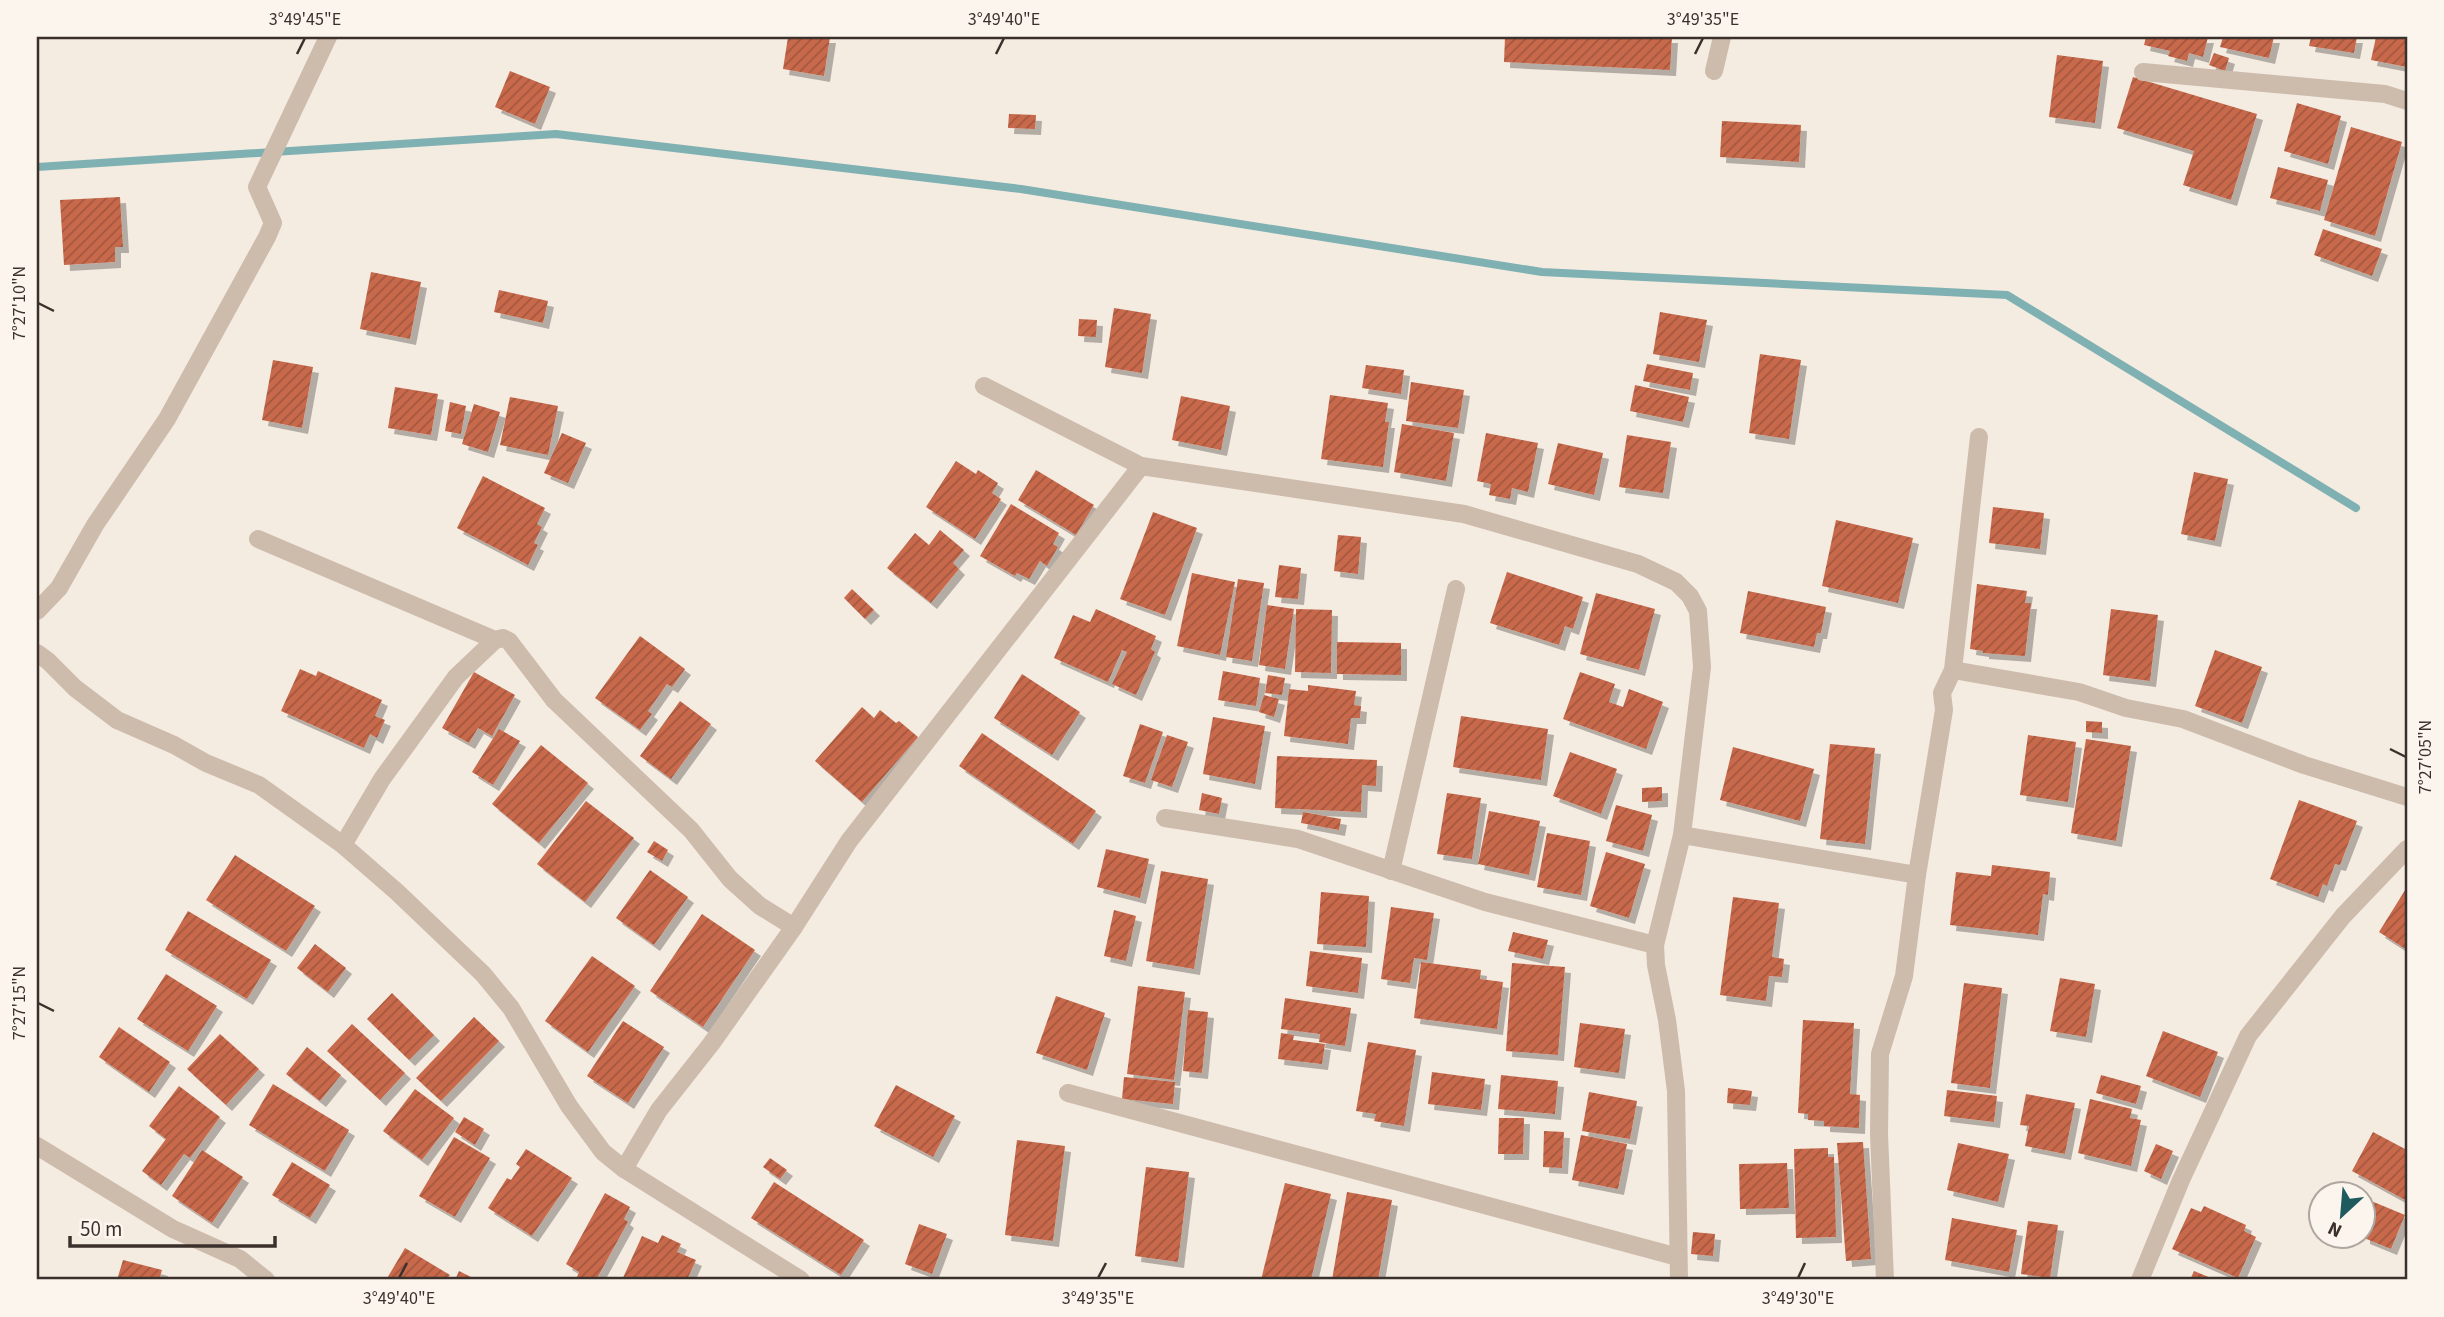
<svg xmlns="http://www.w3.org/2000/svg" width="2444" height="1317" font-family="'Source Sans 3',sans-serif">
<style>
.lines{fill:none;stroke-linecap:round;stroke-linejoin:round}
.stream{stroke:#7fb0b2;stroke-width:8}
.building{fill:url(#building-hatch);filter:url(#shadow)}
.street{stroke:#cdbbac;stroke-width:18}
.ticks{fill:none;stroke:#3b302b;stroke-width:2.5}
.neatline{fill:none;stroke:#3b302b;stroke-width:2.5}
.ticks-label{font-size:18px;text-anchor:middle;fill:#3b302b}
</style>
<defs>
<pattern id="building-hatch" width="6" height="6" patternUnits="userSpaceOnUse" patternTransform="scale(1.75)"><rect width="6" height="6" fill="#c8694b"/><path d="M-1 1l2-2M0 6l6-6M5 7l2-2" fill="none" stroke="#a4573f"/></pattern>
<filter id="shadow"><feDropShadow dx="6" dy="6" stdDeviation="0" flood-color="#0004"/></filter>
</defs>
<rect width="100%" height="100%" fill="#f4ebe1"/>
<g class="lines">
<path class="stream" d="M37,167L556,134L1021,189L1542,272L2007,295L2356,508"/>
</g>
<g class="building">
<path d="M788,37H830L824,76L783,69Z"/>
<path d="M1505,37H1672L1670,70L1504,62Z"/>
<path d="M2146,37H2208L2203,57L2189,53L2187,61L2168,56L2170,51L2144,45Z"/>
<path d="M2223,37H2274L2269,58L2220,47Z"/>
<path d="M2311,37H2357L2354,53L2309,46Z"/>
<path d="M2376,37H2407V67L2371,60Z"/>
<path d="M2214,53L2229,58L2225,71L2209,65Z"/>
<path d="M2057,55L2103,61L2095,123L2049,117Z"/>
<path d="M510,71L550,87L535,124L495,107Z"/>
<path d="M2133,77L2257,114L2231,200L2183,185L2194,151L2117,128Z"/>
<path d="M2297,103L2341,116L2328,164L2284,151Z"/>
<path d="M1009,114L1036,115L1035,129L1008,128Z"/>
<path d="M1722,121L1801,125L1799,162L1720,157Z"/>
<path d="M2351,127L2402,142L2375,236L2324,220Z"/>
<path d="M2278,167L2328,180L2320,211L2270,198Z"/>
<path d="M120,197L123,247H115V262L64,265L60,200Z"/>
<path d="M2323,229L2382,249L2372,276L2314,255Z"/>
<path d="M371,272L421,282L410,339L360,329Z"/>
<path d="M499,290L548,301L543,323L494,312Z"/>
<path d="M1114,308L1151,314L1142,373L1105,367Z"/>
<path d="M1660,312L1707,320L1699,362L1653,354Z"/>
<path d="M1079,319L1097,320L1096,337L1078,336Z"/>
<path d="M1760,354L1801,360L1789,439L1749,433Z"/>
<path d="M273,360L313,367L302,428L262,420Z"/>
<path d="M1647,364L1693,373L1690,390L1643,381Z"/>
<path d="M1366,365L1404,370L1401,394L1362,388Z"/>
<path d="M1411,382L1464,390L1458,428L1406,421Z"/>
<path d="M1635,385L1689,397L1683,422L1630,411Z"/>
<path d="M395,387L438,394L431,435L388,428Z"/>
<path d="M1330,395L1388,403L1385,422H1389L1383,467L1321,459Z"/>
<path d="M1181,396L1230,406L1221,450L1172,440Z"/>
<path d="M510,397L558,406L548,455L500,445Z"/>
<path d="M450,402L466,406L461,434L445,431Z"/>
<path d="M474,404L500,412L488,452L462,444Z"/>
<path d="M1402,424L1454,433L1446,481L1394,472Z"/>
<path d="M562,433L586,443L568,483L544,473Z"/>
<path d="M1486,433L1538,443L1528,492L1512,488L1510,499L1489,495L1491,484L1477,481Z"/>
<path d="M1627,435L1671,442L1663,493L1619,487Z"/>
<path d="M1558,443L1603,453L1594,495L1548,484Z"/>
<path d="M956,461L976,474L978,470L998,483L992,493L1001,499L975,539L926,507Z"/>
<path d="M1036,470L1094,505L1076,535L1018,500Z"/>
<path d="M2194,472L2228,479L2215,541L2181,534Z"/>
<path d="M483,476L545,508L537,524L542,527L534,543L538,545L528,565L457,528Z"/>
<path d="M1011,504L1059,533L1053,544L1058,547L1047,566L1040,561L1029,579L1017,573L1015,576L980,556Z"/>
<path d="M1993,507L2044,513L2040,549L1989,543Z"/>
<path d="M1153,512L1197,528L1165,615L1120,599Z"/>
<path d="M1836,520L1913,538L1898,603L1822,586Z"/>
<path d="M940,530L964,550L953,563L959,569L931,603L887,568L915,533L929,545Z"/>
<path d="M1338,535L1361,537L1358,574L1334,571Z"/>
<path d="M1279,565L1301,568L1298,599L1275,597Z"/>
<path d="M1507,572L1583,597L1573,629L1565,626L1559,645L1490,623Z"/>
<path d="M1192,573L1235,582L1220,655L1177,646Z"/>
<path d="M1238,579L1264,583L1252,661L1226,657Z"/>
<path d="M1977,584L2027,591L2025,603H2031L2025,656L1983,653V651L1970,649Z"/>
<path d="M852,589L874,610L865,619L844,598Z"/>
<path d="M1748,591L1826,607L1821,633H1817L1814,647L1740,633Z"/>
<path d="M1596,593L1655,609L1639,670L1580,654Z"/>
<path d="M1267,605L1294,609L1285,669L1259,665Z"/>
<path d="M1096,609L1156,636L1151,649L1155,652L1136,695L1112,684L1127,652L1122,650L1108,682L1054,658L1073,615L1090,622Z"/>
<path d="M1296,609L1332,610L1331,673L1295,672Z"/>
<path d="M2111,609L2158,615L2150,681L2103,675Z"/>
<path d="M640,636L685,669L672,687L667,684L648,711L652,714L640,730L595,698Z"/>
<path d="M1337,642L1401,643V675L1337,674Z"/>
<path d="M2215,650L2262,667L2242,723L2195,706Z"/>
<path d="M300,669L316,676L318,671L382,700L375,716L385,720L377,738L370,734L364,748L281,711Z"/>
<path d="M1223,671L1260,678L1256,706L1218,700Z"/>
<path d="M474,672L515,695L492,736L478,728L469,743L442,728Z"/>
<path d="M1580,672L1615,684L1609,702L1623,707L1629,689L1663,702L1646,749L1563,719Z"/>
<path d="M1022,674L1080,712L1052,755L994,718Z"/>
<path d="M1268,675L1285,678L1282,695L1265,693Z"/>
<path d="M1308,685L1356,691L1354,705L1361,706L1360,718H1351L1348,744L1284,736L1289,689L1308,691Z"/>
<path d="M1264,695L1279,699L1274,717L1259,712Z"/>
<path d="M680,701L711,724L671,779L640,756Z"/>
<path d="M862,707L874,718L880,710L896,723L899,721L918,737L862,802L815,761Z"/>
<path d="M1461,716L1548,729L1541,780L1453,767Z"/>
<path d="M1213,717L1265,726L1255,784L1203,774Z"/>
<path d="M2086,721L2102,722V733L2086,732Z"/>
<path d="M1140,724L1163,732L1145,783L1123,776Z"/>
<path d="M499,729L520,741L493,785L472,772Z"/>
<path d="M982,733L1096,811L1073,844L959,766Z"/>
<path d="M1167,735L1188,742L1172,787L1151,780Z"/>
<path d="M2028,735L2076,742L2068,802L2020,795Z"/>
<path d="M2086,739L2131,746L2116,841L2071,833Z"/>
<path d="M1830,744L1875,748L1865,844L1820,839Z"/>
<path d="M541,745L588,783L539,843L492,804Z"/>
<path d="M1733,747L1814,769L1800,821L1720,800Z"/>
<path d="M1570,752L1617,769L1601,814L1553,796Z"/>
<path d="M1277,756L1377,760L1376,786L1362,785L1361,812L1275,808Z"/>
<path d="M1662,787V801L1642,802V788Z"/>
<path d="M1202,793L1222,798L1219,814L1199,810Z"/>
<path d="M1447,793L1481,798L1472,859L1437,854Z"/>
<path d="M2299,800L2357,821L2340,865L2335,864L2327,886L2323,884L2318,897L2270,879Z"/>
<path d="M586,801L634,838L585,902L537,864Z"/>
<path d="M1616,805L1652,815L1643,851L1606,841Z"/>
<path d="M1489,811L1540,821L1529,875L1478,864Z"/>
<path d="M1303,812L1341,819L1339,830L1301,823Z"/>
<path d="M1547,833L1590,841L1581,895L1537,887Z"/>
<path d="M654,841L668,850L662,861L647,852Z"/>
<path d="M1106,849L1149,859L1140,898L1097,887Z"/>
<path d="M1606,852L1645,864L1629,918L1590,906Z"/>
<path d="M235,855L315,906L286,951L206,900Z"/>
<path d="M1992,865L2050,872L2048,895L2043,894L2038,935L1950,925L1956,872L1991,876Z"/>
<path d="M650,870L688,897L654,945L616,918Z"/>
<path d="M1161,871L1208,879L1194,969L1146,961Z"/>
<path d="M2407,887V950L2379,932Z"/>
<path d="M1321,892L1369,896L1366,947L1317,944Z"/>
<path d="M1733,897L1779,903L1772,957L1784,959L1782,977L1769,976L1766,1001L1720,995Z"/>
<path d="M1391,907L1434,913L1427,960L1414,958L1410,983L1381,979Z"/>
<path d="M1114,910L1136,916L1126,961L1104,956Z"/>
<path d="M188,911L271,960L247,999L165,950Z"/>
<path d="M702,914L755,950L703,1027L650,991Z"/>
<path d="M1513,932L1548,940L1543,959L1508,951Z"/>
<path d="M315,944L346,968L328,992L297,968Z"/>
<path d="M1310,951L1362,958L1358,993L1306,986Z"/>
<path d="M592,956L635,986L588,1052L545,1021Z"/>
<path d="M1421,962L1481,970L1480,979L1503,982L1497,1029L1414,1018Z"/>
<path d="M1512,963L1565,967L1558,1055L1506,1051Z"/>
<path d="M166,974L217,1006L188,1051L137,1019Z"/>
<path d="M2060,978L2095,984L2086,1037L2050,1031Z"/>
<path d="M1964,983L2002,988L1990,1088L1951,1083Z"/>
<path d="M1138,986L1185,992L1174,1080L1127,1074Z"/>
<path d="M392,993L434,1035L409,1060L367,1019Z"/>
<path d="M1056,996L1105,1013L1087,1070L1036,1053Z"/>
<path d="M1285,998L1351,1008L1345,1046L1319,1042L1320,1034L1281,1029Z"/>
<path d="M1188,1010L1208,1012L1202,1073L1183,1071Z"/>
<path d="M474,1017L499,1041L441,1101L416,1078Z"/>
<path d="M1803,1020L1854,1023L1850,1094L1860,1095L1859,1128L1824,1126V1121L1808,1120V1114L1798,1113Z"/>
<path d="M623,1021L664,1047L628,1103L587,1076Z"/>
<path d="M1580,1023L1625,1029L1619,1073L1574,1067Z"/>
<path d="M352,1024L405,1073L380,1100L327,1051Z"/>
<path d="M119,1027L170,1062L149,1092L99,1057Z"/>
<path d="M2163,1031L2218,1052L2200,1097L2146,1076Z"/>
<path d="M1281,1033L1294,1035L1293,1040L1325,1044L1322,1064L1278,1059Z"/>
<path d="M220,1034L259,1069L226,1105L187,1069Z"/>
<path d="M1368,1042L1416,1050L1404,1126L1374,1121L1376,1114L1356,1111Z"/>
<path d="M307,1047L341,1075L320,1101L286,1074Z"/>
<path d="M1432,1072L1485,1079L1481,1110L1428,1104Z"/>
<path d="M1501,1075L1558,1081L1555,1114L1498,1109Z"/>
<path d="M2101,1075L2141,1086L2136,1104L2096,1093Z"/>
<path d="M1124,1077L1175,1082L1173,1104L1122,1099Z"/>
<path d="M273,1084L349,1130L325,1171L249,1125Z"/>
<path d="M896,1085L955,1116L933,1157L874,1126Z"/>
<path d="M179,1086L220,1117L190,1158L184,1154L161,1185L142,1171L166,1139L149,1126Z"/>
<path d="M1728,1088L1752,1091L1750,1105L1727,1103Z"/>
<path d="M415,1089L454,1118L422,1160L383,1131Z"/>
<path d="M1947,1090L1997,1096L1994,1122L1944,1116Z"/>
<path d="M1589,1092L1637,1101L1630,1139L1582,1131Z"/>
<path d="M2026,1094L2075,1103L2065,1154L2025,1146L2029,1126L2020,1125Z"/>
<path d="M2090,1099L2132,1109L2130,1118L2141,1120L2131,1166L2078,1153Z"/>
<path d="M464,1117L484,1129L475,1145L455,1132Z"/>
<path d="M1499,1118H1524L1523,1154H1498Z"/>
<path d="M1544,1131L1564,1132L1562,1168L1543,1167Z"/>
<path d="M2373,1132L2407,1150V1201L2352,1171Z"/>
<path d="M1581,1135L1627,1144L1618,1189L1572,1180Z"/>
<path d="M454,1137L490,1158L455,1217L419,1196Z"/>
<path d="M1017,1140L1065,1146L1053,1241L1005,1235Z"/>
<path d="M1863,1142L1871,1259L1846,1261L1837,1143Z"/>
<path d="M1958,1143L2009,1154L1998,1202L1947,1190Z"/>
<path d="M2156,1144L2173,1151L2161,1179L2144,1171Z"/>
<path d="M1828,1148V1157H1834L1836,1237L1796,1238L1794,1149Z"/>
<path d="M526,1149L572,1178L532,1236L488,1208L507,1178L511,1180L520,1167L516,1164Z"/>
<path d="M202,1150L243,1177L212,1223L172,1196Z"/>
<path d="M770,1158L787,1170L780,1179L763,1167Z"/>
<path d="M292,1162L330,1185L310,1218L272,1195Z"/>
<path d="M1787,1163L1789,1208L1740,1209L1739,1164Z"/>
<path d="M1146,1167L1189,1172L1178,1262L1135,1256Z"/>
<path d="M774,1182L864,1240L841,1275L751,1218Z"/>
<path d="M1285,1183L1331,1194L1311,1280H1261Z"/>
<path d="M1347,1192L1392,1200L1378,1280H1332Z"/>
<path d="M605,1193L630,1207L624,1219L628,1222L596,1280H583L577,1277L579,1272L566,1264Z"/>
<path d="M2364,1198L2405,1215L2391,1249L2364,1238Z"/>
<path d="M2204,1206L2246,1225L2244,1231L2256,1237L2238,1278L2172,1249L2191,1208L2201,1212Z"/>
<path d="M1952,1218L2017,1230L2009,1272L1945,1260Z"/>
<path d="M2028,1221L2058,1225L2050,1278L2021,1274Z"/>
<path d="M919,1224L947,1234L932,1274L905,1264Z"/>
<path d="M1693,1232L1715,1234L1713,1256L1691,1254Z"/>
<path d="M662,1235L681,1244L677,1252L696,1260L687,1280H622L642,1236L658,1243Z"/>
<path d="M405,1248L450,1275L446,1280H386Z"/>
<path d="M123,1260L162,1270L159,1280H117Z"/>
<path d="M459,1271L477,1280H455Z"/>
<path d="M2194,1271L2216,1280H2190Z"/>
</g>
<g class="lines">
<g class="street">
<path d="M1714,71L1722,37"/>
<path d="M2143,72L2385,94L2407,101"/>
<path d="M984,386L1141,466L1464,514L1638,564L1676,582L1690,596L1698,611L1702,667L1682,835L1655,945L1656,965L1667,1020L1676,1091L1679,1280"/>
<path d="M258,539L495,640"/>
<path d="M37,611L59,588L95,525L167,419L267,237L273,223L257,187L328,37"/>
<path d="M37,653L48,661L75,688L117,720L174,745L206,763L259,785L343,845L397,892L483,974L511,1008L569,1106L603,1152L624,1169L801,1280"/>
<path d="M1953,670L2079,692L2126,708L2183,719L2304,765L2407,797"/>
<path d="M1165,818L1298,839L1485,902L1655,945"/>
<path d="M1682,835L1917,875"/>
<path d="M343,845L382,779L456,677L495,640L503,638L509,641L554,700L691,830L730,879L760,906L794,927"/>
<path d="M1391,871L1456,589"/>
<path d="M1068,1093L1678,1257"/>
<path d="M37,1146L173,1229L240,1259L266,1280"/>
<path d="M624,1169L659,1110L711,1044L794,927L849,841L1141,466"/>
<path d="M1885,1280L1879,1134L1880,1054L1904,976L1917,875L1944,710L1942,693L1953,670L1979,437"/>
<path d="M2140,1280L2181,1180L2248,1036L2343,916L2407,849"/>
</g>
</g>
<path class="ticks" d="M297,54L305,38M996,54L1004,38M1695,54L1703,38M38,303L54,311M2390,749L2406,757M38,1003L54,1011M399,1278L407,1263M1098,1278L1106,1263M1798,1278L1805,1263"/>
<rect width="2444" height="1317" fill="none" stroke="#fbf5ee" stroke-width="77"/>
<g transform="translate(2342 1215) rotate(206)"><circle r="33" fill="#fbf5ee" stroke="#aea6a0" stroke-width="2"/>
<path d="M0-5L12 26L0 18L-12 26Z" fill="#1f5a5e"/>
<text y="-10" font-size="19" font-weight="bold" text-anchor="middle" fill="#3b302b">N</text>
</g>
<path d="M70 1236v10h205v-10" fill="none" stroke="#3b302b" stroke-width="3.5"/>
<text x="80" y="1236" font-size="21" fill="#3b302b" stroke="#fbf5ee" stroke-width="5" paint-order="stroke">50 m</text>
<rect x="38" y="38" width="2368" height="1240" class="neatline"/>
<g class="ticks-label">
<text x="305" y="25">3°49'45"E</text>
<text x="1004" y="25">3°49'40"E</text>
<text x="1703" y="25">3°49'35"E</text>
<text transform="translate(19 303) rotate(-90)" y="6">7°27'10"N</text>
<text transform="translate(2425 757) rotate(-90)" y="6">7°27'05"N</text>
<text transform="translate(19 1003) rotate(-90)" y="6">7°27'15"N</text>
<text x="399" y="1304">3°49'40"E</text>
<text x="1098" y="1304">3°49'35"E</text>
<text x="1798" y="1304">3°49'30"E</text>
</g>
</svg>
